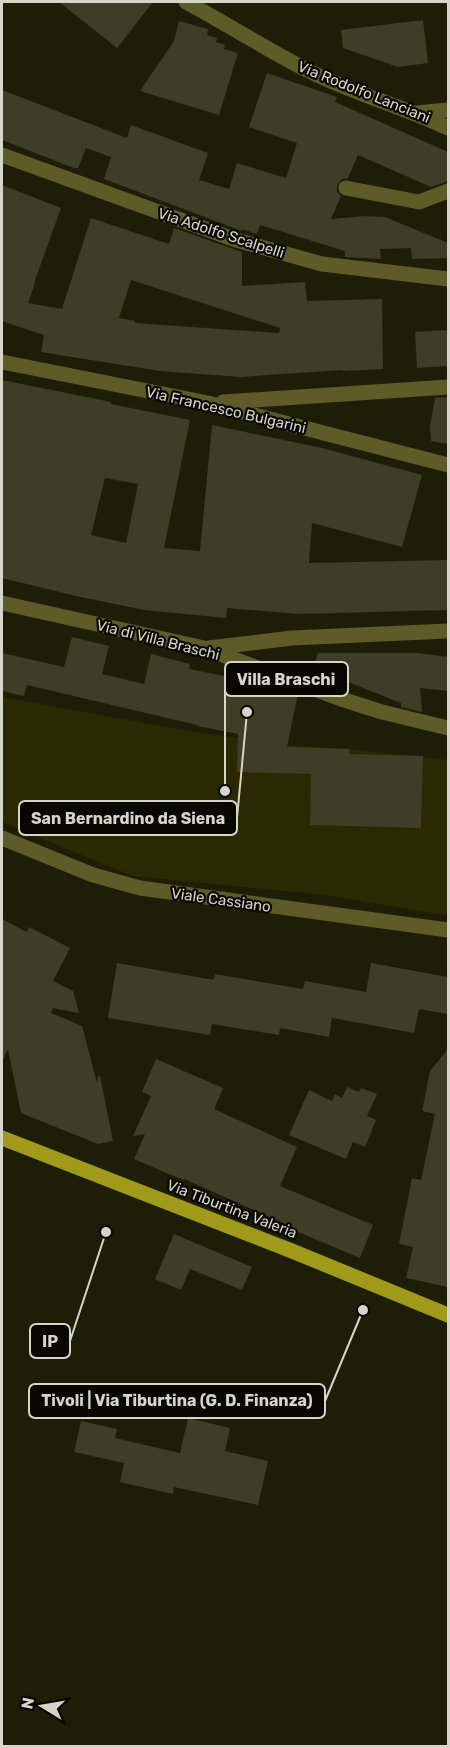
<svg xmlns="http://www.w3.org/2000/svg" width="450" height="1748" font-family="Rubik,sans-serif">
<style>
.green{fill:#2b2901}
.building{fill:#3e3d26;fill-rule:evenodd}
.lines{fill:none;stroke-linecap:round;stroke-linejoin:round}
.minor{stroke:#5d5b27;stroke-width:15}
.tertiary{stroke:#5d5b27;stroke-width:15}
.primary{stroke:#a09a1a;stroke-width:15}
.labels{text-anchor:middle;stroke-width:4.5;stroke-linejoin:round;paint-order:stroke}
.street-label{font-size:15px;fill:#d5d5c8;stroke:#080702}
.leader{fill:none;stroke:#d5d5c8;stroke-width:2}
.callout-dot{fill:#d5d5c8;stroke:#080702;stroke-width:2}
.callout{fill:#080702;stroke:#d5d5c8;stroke-width:2}
.callout-label{font-size:16px;text-anchor:middle;font-weight:bold;fill:#d5d5c8}
</style>
<rect width="100%" height="100%" fill="#1e1d07"/>
<path class="green" d="M2,697L188,731L288,745L349,749L448,760V916L324,895L132,876L2,822Z"/>
<g class="building">
<path d="M59,2H153L117,48Z"/>
<path d="M423,20L428,63L398,67L343,48L341,30Z"/>
<path d="M179,21L208,29L207,35L217,38L216,42L225,45L224,49L238,53L219,115L140,91L174,41Z"/>
<path d="M267,73L337,97L335,102L448,152V181L431,187L358,155L348,178L342,179L337,186V192L341,196L331,219L364,216L385,217L448,243V258L412,259L411,248L380,249L381,259L345,257V251L260,225L257,234L242,229V231L104,179L111,157L86,148L78,168H74L2,140V90L127,138L131,125L208,153L199,180L229,189L237,163L286,178L297,143L249,127Z"/>
<path d="M2,185L61,208L34,283H35L28,303L62,309L91,218L169,244L174,228L242,252V286L305,282L307,301L382,299L383,369L343,371V370L240,377L160,371L41,352L44,335L2,321ZM131,280L280,328L279,333L135,323V321L119,318Z"/>
<path d="M448,330V366L417,368L415,332Z"/>
<path d="M2,380L111,402V404L190,420L164,548L200,551L212,425L322,448L422,475L402,547L312,523L309,563L448,560V610L299,614L227,608L226,618L144,610L76,596L2,578ZM105,478L138,484L126,543L91,535Z"/>
<path d="M448,397V444L431,441L430,427L435,398Z"/>
<path d="M72,637L109,646L102,674L144,684L151,654L190,664L189,669L280,687L298,693L287,747L349,749V754L423,756L421,828L310,825L311,774L237,772L238,734L197,726V725L27,685L24,696L2,691V653L64,667Z"/>
<path d="M318,653H418L448,657V691L420,688L422,712L401,707V703L313,668Z"/>
<path d="M2,919L27,932L29,927L70,948L53,981L73,991L79,1013L53,1008L51,1013L82,1026L97,1083L98,1076H100L113,1141L98,1144L21,1113L8,1049L2,1062Z"/>
<path d="M117,963L214,980L215,974L303,989L305,981L366,992L371,963L448,977V1014L419,1009L414,1033L332,1018L329,1037L280,1028L279,1035L212,1024L210,1035L108,1018Z"/>
<path d="M448,1049V1287L406,1278L413,1247L399,1244L412,1178L421,1180L435,1114L422,1111L430,1071Z"/>
<path d="M156,1059L223,1088L214,1109L297,1147L280,1186L373,1225L360,1258L291,1229L292,1227L184,1179L183,1180L134,1159L145,1134L133,1136L151,1096L142,1092Z"/>
<path d="M347,1087L359,1092L361,1088L377,1094L367,1116L376,1120L365,1147L353,1142L346,1159L289,1135L309,1090L332,1101L335,1094L342,1098Z"/>
<path d="M174,1234L252,1267L242,1290L190,1269L181,1290L155,1279Z"/>
<path d="M188,1418L230,1428L225,1451L268,1461L258,1505L174,1487L173,1494L120,1482L124,1463L74,1452L81,1421L117,1429L115,1438L180,1453Z"/>
</g>
<g class="lines">
<g class="minor">
<path d="M186,2C228,24 268,51 311,72C355,94 404,107 448,128"/>
<path d="M417,113L448,110"/>
<path d="M2,155L236,240L322,264L448,279"/>
<path d="M346,188L419,202L448,191"/>
<path d="M2,362L208,403L448,465"/>
<path d="M223,402L448,387"/>
<path d="M2,603L204,648L341,699L382,712L448,728"/>
<path d="M209,648L292,638L448,631"/>
</g>
<path class="tertiary" d="M2,838L93,875L140,888L448,930"/>
<path class="primary" d="M2,1138L292,1251L448,1315"/>
</g>
<g class="labels">
<g class="street-label">
<text transform="translate(364 92) rotate(22)" y="5">Via Rodolfo Lanciani</text>
<text transform="translate(221 233) rotate(18)" y="5">Via Adolfo Scalpelli</text>
<text transform="translate(226 410) rotate(13)" y="5">Via Francesco Bulgarini</text>
<text transform="translate(158 640) rotate(14)" y="5">Via di Villa Braschi</text>
<text transform="translate(221 900) rotate(8)" y="5">Viale Cassiano</text>
<text transform="translate(232 1209) rotate(21)" y="5">Via Tiburtina Valeria</text>
</g>
</g>
<path class="leader" d="M225 791L225 679M247 712L237 818M106 1232L70 1341M363 1310L325 1401"/>
<g class="callout-dot">
<circle cx="225" cy="791" r="6"/>
<circle cx="247" cy="712" r="6"/>
<circle cx="106" cy="1232" r="6"/>
<circle cx="363" cy="1310" r="6"/>
</g>
<g class="callout">
<rect x="225" y="662" width="123" height="34" rx="6"/>
<rect x="19" y="801" width="218" height="34" rx="6"/>
<rect x="30" y="1324" width="40" height="34" rx="6"/>
<rect x="29" y="1384" width="296" height="34" rx="6"/>
</g>
<g class="callout-label">
<text x="286" y="685">Villa Braschi</text>
<text x="128" y="824">San Bernardino da Siena</text>
<text x="50" y="1347">IP</text>
<text x="177" y="1406">Tivoli | Via Tiburtina (G. D. Finanza)</text>
</g>
<rect width="450" height="1748" fill="none" stroke="#d5d5c8" stroke-width="6"/>
<g transform="translate(42 1706) rotate(281)" stroke="#080702" stroke-width="4.5" paint-order="stroke">
<path d="M0-4.5L10 22L0 15L-10 22Z" fill="#d5d5c8"/>
<text y="-9" font-size="16" font-weight="bold" text-anchor="middle" fill="#d5d5c8">N</text>
</g>
</svg>
